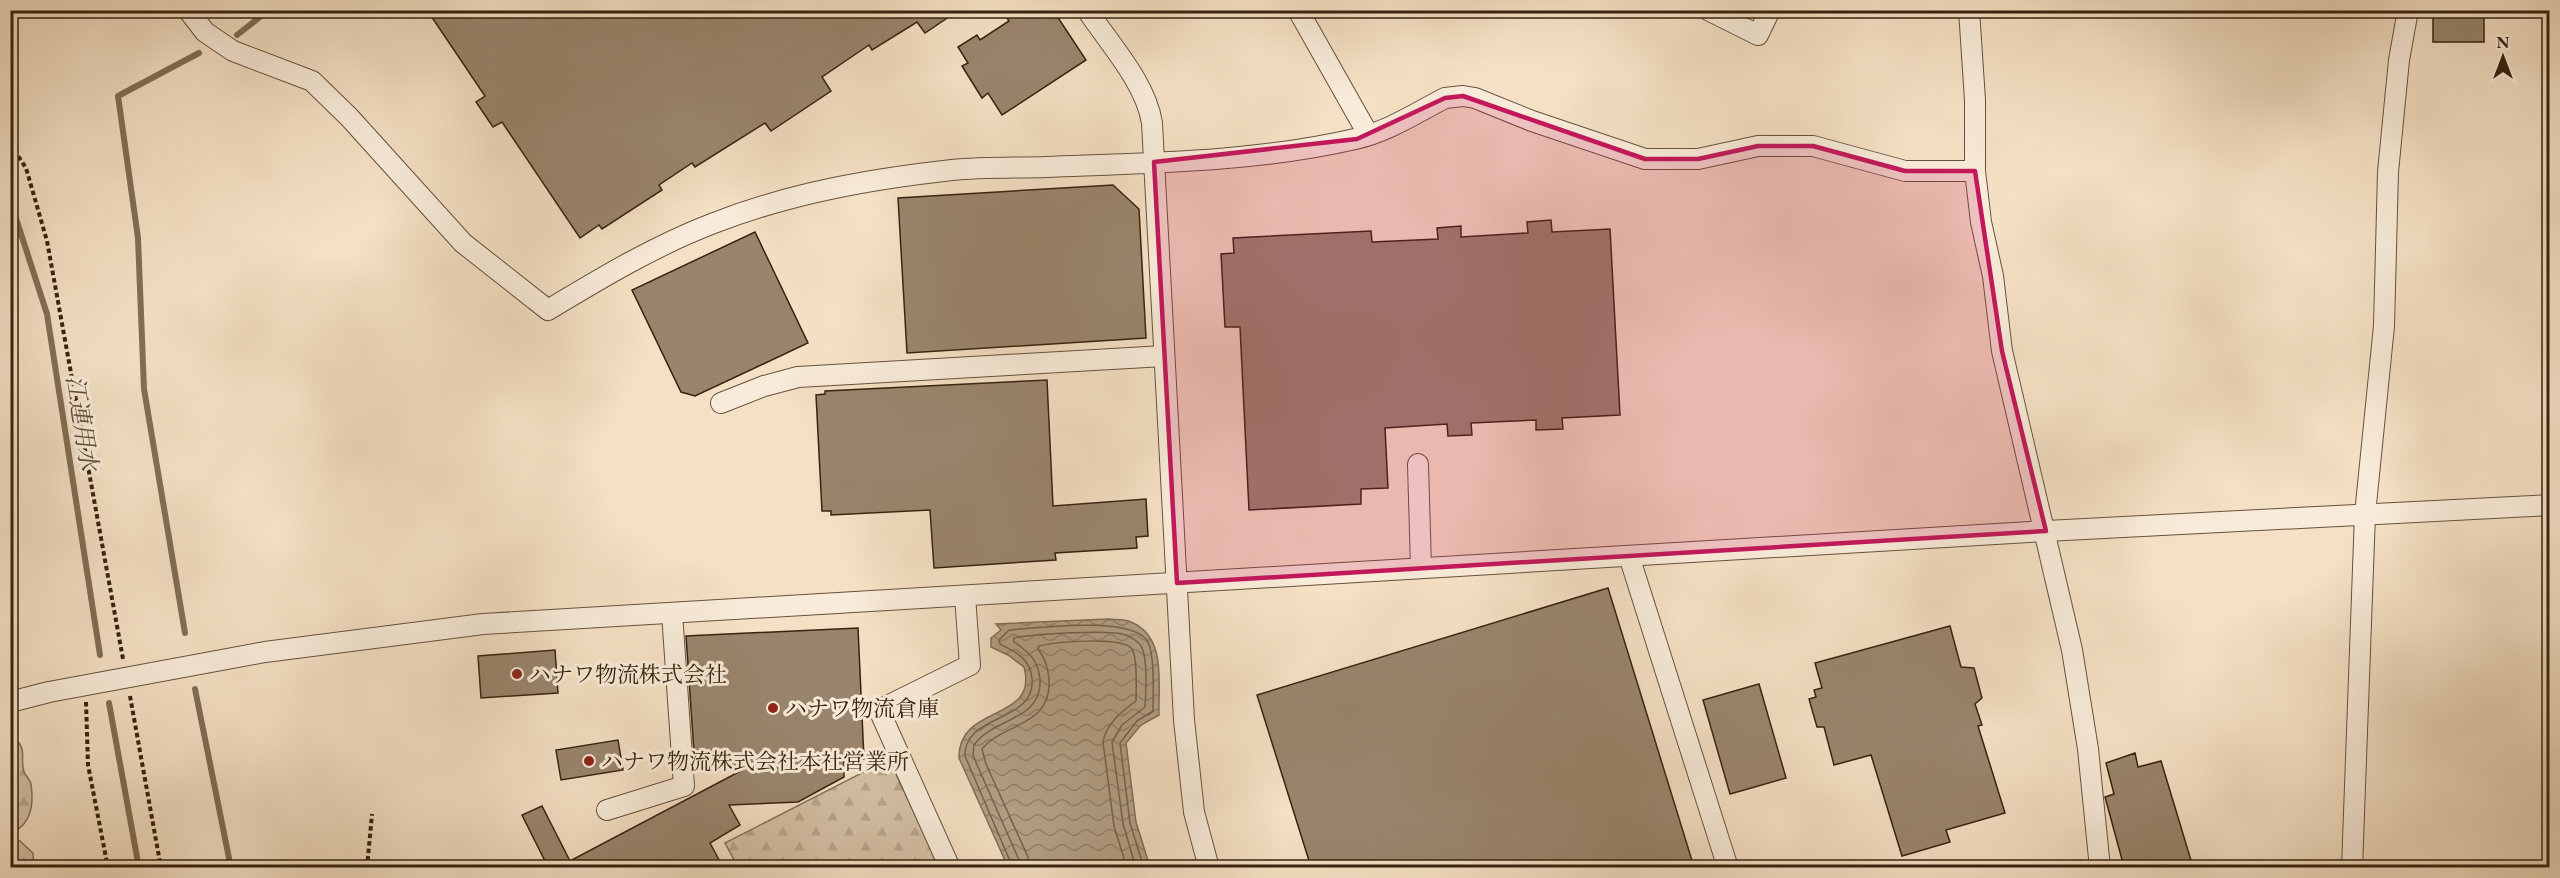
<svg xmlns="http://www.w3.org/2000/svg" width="2560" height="878" font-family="'EB Garamond','Noto Serif JP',serif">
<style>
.forest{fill:url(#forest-firs);stroke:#85725a;stroke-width:1.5}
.water{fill:url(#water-waves);stroke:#816e56;stroke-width:1.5}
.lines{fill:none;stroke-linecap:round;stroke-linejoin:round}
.shore{stroke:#74624a;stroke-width:1.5}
.stream{stroke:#816e56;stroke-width:6}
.building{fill:#99856d;stroke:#36230f;stroke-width:1.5}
.minor-casing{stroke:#66523c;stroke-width:22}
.path{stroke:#36230f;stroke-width:4;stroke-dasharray:4.5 3;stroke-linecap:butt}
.minor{stroke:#f8ebd9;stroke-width:20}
.marked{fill:#c2185b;fill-opacity:0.2;stroke:#c2185b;stroke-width:4.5;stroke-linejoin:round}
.poi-dot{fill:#8f2418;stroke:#f8ebd9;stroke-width:2}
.labels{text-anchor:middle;stroke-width:6;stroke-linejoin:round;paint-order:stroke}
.poi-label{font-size:22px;fill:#36230f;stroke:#f8ebd9;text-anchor:start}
.water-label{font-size:24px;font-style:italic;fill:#624f39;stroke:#f8ebd9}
</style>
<defs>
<pattern id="forest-firs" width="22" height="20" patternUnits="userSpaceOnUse" patternTransform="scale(1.5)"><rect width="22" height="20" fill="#d4c0a5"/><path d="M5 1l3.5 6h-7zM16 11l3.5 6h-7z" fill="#b7a58d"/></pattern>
<pattern id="water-waves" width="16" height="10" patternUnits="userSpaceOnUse" patternTransform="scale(1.5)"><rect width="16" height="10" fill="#b3a086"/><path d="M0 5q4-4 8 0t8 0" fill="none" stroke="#92826c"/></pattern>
</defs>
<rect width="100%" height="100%" fill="#f4e0c4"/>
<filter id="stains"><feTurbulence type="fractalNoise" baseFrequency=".00333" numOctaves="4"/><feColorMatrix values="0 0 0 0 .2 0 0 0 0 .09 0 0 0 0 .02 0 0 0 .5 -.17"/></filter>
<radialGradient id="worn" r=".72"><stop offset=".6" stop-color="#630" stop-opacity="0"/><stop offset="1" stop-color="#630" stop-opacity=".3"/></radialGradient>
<g class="forest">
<path d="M10,733C30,751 19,755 24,772C26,776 30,780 31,784C34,805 31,825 11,833Z"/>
<path d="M889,759L936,860L921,868L738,867L725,843Z"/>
<path d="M11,841H20L33,853L34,867H11Z"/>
</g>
<path class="water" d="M1108,619C1115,620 1124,619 1131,622C1167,637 1158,683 1159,715L1141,725L1126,743L1136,822L1150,867H1008L959,758C958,703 1039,723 1024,667L1008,655L991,647V638L1001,630L996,624Z"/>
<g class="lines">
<g class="shore">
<path d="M1013,868L965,756C964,713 1036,723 1032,679C1031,659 1016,652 1000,644L999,640L1009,630C1037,628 1133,615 1148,642C1155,657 1153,694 1153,711L1137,721L1120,743L1130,823L1144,868"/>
<path d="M1020,868L1019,860L978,767L973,755L974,745C992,718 1043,721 1040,679C1038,660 1029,652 1014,642V638C1034,634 1109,629 1126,635C1131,637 1139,642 1141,646C1148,658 1146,692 1145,707L1122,725L1112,742L1123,824L1136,868"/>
<path d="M1029,868L1028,857L986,764L982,749C1004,722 1052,727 1049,679C1048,668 1045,658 1038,649L1039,646C1055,642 1122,636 1132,649C1138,658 1136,691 1136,701C1122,711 1106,724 1103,742L1114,826L1127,868"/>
</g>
<g class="stream">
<path d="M237,35L269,10"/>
<path d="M10,200L47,314L100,655"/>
<path d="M185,633L144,389L138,238L118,96L199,53"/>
<path d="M195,689L231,868"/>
<path d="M109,703L139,868"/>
</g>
</g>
<g class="building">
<path d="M427,10H959L925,33L917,22L872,50L869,45L822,77L831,91L771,131L765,123L695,167L692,163L659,185L662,190L602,229L599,225L580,238L502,122L493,127L476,102L485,96Z"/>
<path d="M1002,10H1053L1086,60L1002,115L988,93L982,98L962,66L968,63L958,47L977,35L980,40L1009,21Z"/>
<rect x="2433" y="10" width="51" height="32"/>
<path d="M1113,185L1139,209L1146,338L907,353L898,198Z"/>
<path d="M1551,220L1552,232L1610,229L1620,415L1562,418L1563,429L1536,430V420L1471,423L1472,435L1448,436L1447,424L1385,428L1388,488L1361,489V504L1249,510L1240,327H1225L1221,254L1234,253L1233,238L1371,231L1372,242L1438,239L1437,228L1461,226V237L1528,233L1527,222Z"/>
<path d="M755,232L808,343L695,396L681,392L632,290Z"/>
<path d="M1047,380L1053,506L1146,499L1148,536L1136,537L1137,548L1055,553L1056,560L934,568L930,510L831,515V511H822L816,395L825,394V391Z"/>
<path d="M1608,588L1694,867H1311L1257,695Z"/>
<path d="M1950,626L1961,667L1974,668L1982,698L1975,704L1982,725L1978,726L2005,813L1946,830L1950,842L1902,856L1871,755L1834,765L1824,727H1817L1809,699L1816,697L1814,690L1822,688L1815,663Z"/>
<path d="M858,628L864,759H844V777L798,802L729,805L740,825L710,843L723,867H548L522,815L542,806L570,861L752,765L695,767L686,636Z"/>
<path d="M555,650L558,693L481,698L478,656Z"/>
<path d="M1759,684L1786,778L1730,794L1703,700Z"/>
<path d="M618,740L623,770L561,780L556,750Z"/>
<path d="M2135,753L2138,767L2161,761L2193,867H2124L2105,797L2114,794L2106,763Z"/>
</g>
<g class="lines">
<g class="minor-casing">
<g id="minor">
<path d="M188,10L205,32L233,51L312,81L349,117L463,243L548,310C601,278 656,245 714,223C791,193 871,179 952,170C983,167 1015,168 1046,167C1147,163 1256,162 1355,139C1387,132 1416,113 1445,98L1463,96L1475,98L1532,121L1645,159H1698L1758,146H1813L1905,171H1975"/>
<path d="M1087,10C1109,43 1146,83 1152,123L1184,720L1194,812L1209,868"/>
<path d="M1298,10L1368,134"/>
<path d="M1708,10L1758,35L1770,10"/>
<path d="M1969,10L1975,100V171L1981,222L1993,276L2002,351L2072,650L2088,749L2100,868"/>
<path d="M721,403L764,386L798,377L1164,356"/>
<path d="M1418,464L1421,568"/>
<path d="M1629,556L1728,868"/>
<path d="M10,702L49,692L265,652L483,624L2046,531L2550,505"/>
<path d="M607,810L684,786L672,613"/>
<path d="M950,868L879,710L970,665L965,596"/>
<path d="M2352,868L2365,514L2384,326L2388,172L2399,60L2408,10"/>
</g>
</g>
<g class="path">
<path d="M10,144L26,168L47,241L123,659"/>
<path d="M130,696L161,868"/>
<path d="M86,702L88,765L108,868"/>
<path d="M367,868L372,814"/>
</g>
<use href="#minor" class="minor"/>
</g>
<path class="marked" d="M1463,96L1645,159H1698L1758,146H1813L1905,171H1975L2002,351L2046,531L1177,583L1154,162L1357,139L1445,98Z"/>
<g class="poi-dot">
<circle cx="517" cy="674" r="6"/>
<circle cx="773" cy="708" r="6"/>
<circle cx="589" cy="761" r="6"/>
</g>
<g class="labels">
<g class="poi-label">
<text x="529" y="682">ハナワ物流株式会社</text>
<text x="785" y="716">ハナワ物流倉庫</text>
<text x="601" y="769">ハナワ物流株式会社本社営業所</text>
</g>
<g class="water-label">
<text transform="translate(82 423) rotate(81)" y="8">江連用水</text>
</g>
</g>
<rect width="2560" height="878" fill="none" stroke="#f4e0c4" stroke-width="36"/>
<rect x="12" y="12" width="2536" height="854" fill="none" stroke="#36230f" stroke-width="3"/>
<rect x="18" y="18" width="2524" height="842" fill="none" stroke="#36230f" stroke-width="1.5"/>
<g transform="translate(2503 57)" stroke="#f8ebd9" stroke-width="4.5" paint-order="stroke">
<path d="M0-4.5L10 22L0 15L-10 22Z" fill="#36230f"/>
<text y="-9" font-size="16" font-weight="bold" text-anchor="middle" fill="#36230f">N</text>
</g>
<rect width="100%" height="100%" filter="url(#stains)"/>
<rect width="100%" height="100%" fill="url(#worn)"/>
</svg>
